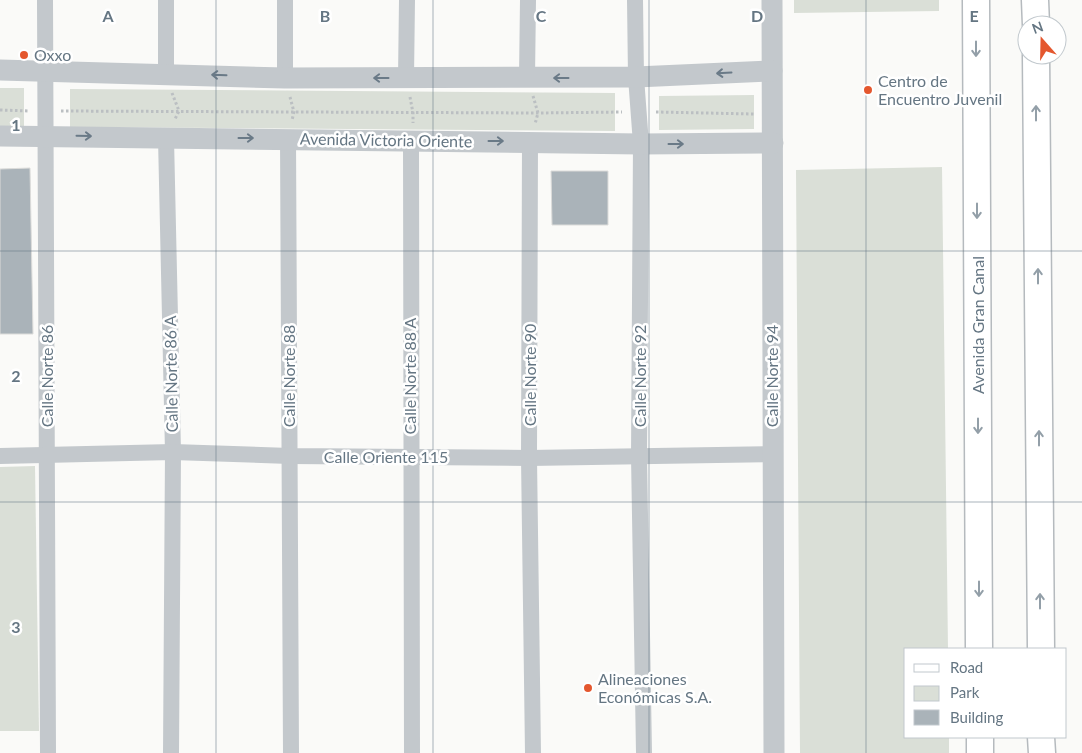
<svg xmlns="http://www.w3.org/2000/svg" width="1082" height="753" font-family="Lato,sans-serif">
<style>
.green{fill:#dadfd7}
.building{fill:#aab3b9;stroke:#dcdcda}
.lines{fill:none;stroke-linecap:round;stroke-linejoin:round}
.primary-casing{stroke:#b5babe;stroke-width:29}
.path{stroke:#bbbfc2;stroke-width:3;stroke-dasharray:2.5 2.5;stroke-linecap:butt}
.minor{stroke:#c3c8cc;stroke-width:16}
.tertiary{stroke:#c3c8cc;stroke-width:21}
.primary{stroke:#fff;stroke-width:26}
.oneway{stroke:#939fa8}
.oneway2{stroke:#6a7a87}
.grid{fill:none;stroke:#657683;stroke-width:1;stroke-opacity:0.55}
.poi-dot{fill:#e4572e;stroke:#fff;stroke-width:2}
.labels{text-anchor:middle;stroke-width:5;stroke-linejoin:round;paint-order:stroke}
.poi-label{font-size:16px;fill:#657683;stroke:#fff;text-anchor:start}
.street-label{font-size:16px;fill:#657683;stroke:#fff}
.grid-label{font-size:16px;text-anchor:middle;font-weight:bold;fill:#657683;stroke:#fff;stroke-width:5;stroke-linejoin:round;paint-order:stroke}
</style>
<rect width="100%" height="100%" fill="#fafaf8"/>
<g class="green">
<path d="M794,0H939V11L794,13Z"/>
<rect x="0" y="88" width="24" height="38"/>
<path d="M70,89L615,93V131L70,127Z"/>
<path d="M754,95V129L659,130V96Z"/>
<path d="M942,167L948,649H906V737H949V753H800L796,170Z"/>
<path d="M35,466L39,731H0V467Z"/>
</g>
<g class="building">
<path d="M30,168L33,334H0V169Z"/>
<path d="M551,171H608V225H552Z"/>
</g>
<g class="lines">
<g class="primary-casing">
<g id="primary">
<path d="M976,0L979,649"/>
<path d="M1035,0L1036,25"/>
<path d="M1036,55L1041,649"/>
<path d="M980,737V753"/>
<path d="M1041,737L1042,753"/>
</g>
</g>
<g class="path">
<path d="M172,93L179,111L175,119"/>
<path d="M533,96L538,113L535,124"/>
<path d="M290,97L294,112L292,120"/>
<path d="M410,97L413,113V123"/>
<path d="M0,110L29,111"/>
<path d="M61,111L538,113L622,112"/>
<path d="M656,112L754,114"/>
</g>
<g class="minor">
<path d="M45,0L48,753"/>
<path d="M166,0V74"/>
<path d="M635,0L636,77L641,144L639,456L644,753"/>
<path d="M285,78V0"/>
<path d="M406,78L407,0"/>
<path d="M527,78L528,0"/>
<path d="M166,138L173,452L171,753"/>
<path d="M288,138L291,753"/>
<path d="M411,141L412,753"/>
<path d="M530,141L529,458L533,753"/>
<path d="M0,456L173,452L290,456L529,458L772,454"/>
</g>
<g class="tertiary">
<path d="M772,0L774,753"/>
<path d="M0,70L285,78L636,77L772,71"/>
<path d="M0,136L641,144L773,143"/>
</g>
<use href="#primary" class="primary"/>
</g>
<defs><path id="oneway-shaft" d="M-6 0H5M1.5-3L5.5 0L1.5 3" fill="none" stroke-width="1.6" stroke-linecap="round" stroke-linejoin="round" transform="scale(1.25)"/></defs>
<g class="oneway">
<use href="#oneway-shaft" transform="translate(976 49) rotate(90)"/>
<use href="#oneway-shaft" transform="translate(1036 113) rotate(-90)"/>
<use href="#oneway-shaft" transform="translate(977 211) rotate(90)"/>
<use href="#oneway-shaft" transform="translate(1038 276) rotate(-90)"/>
<use href="#oneway-shaft" transform="translate(978 426) rotate(90)"/>
<use href="#oneway-shaft" transform="translate(1039 438) rotate(-90)"/>
<use href="#oneway-shaft" transform="translate(979 589) rotate(90)"/>
<use href="#oneway-shaft" transform="translate(1040 601) rotate(-90)"/>
</g>
<g class="oneway2">
<use href="#oneway-shaft" transform="translate(724 73) rotate(177)"/>
<use href="#oneway-shaft" transform="translate(219 75) rotate(-178)"/>
<use href="#oneway-shaft" transform="translate(381 78) rotate(180)"/>
<use href="#oneway-shaft" transform="translate(561 78) rotate(180)"/>
<use href="#oneway-shaft" transform="translate(84 136) rotate(1)"/>
<use href="#oneway-shaft" transform="translate(246 138)"/>
<use href="#oneway-shaft" transform="translate(496 141)"/>
<use href="#oneway-shaft" transform="translate(676 144)"/>
</g>
<path class="grid" d="M216,0V753M433,0V753M649,0V753M866,0V753M0,251H1082M0,502H1082"/>
<g class="poi-dot">
<circle cx="24" cy="55" r="5"/>
<circle cx="868" cy="90" r="5"/>
<circle cx="588" cy="688" r="5"/>
</g>
<g class="labels">
<g class="poi-label">
<text x="34" y="61">Oxxo</text>
<text x="878" y="87">Centro de<tspan x="878" dy="18">Encuentro Juvenil</tspan></text>
<text x="598" y="685">Alineaciones<tspan x="598" dy="18">Económicas S.A.</tspan></text>
</g>
<g class="street-label">
<text transform="translate(386 140) rotate(1)" y="6">Avenida Victoria Oriente</text>
<text transform="translate(978 325) rotate(-90)" y="6">Avenida Gran Canal</text>
<text transform="translate(171 374) rotate(-91)" y="6">Calle Norte 86 A</text>
<text transform="translate(530 375) rotate(-90)" y="6">Calle Norte 90</text>
<text transform="translate(47 376) rotate(-90)" y="6">Calle Norte 86</text>
<text transform="translate(289 376) rotate(-90)" y="6">Calle Norte 88</text>
<text transform="translate(410 376) rotate(-90)" y="6">Calle Norte 88 A</text>
<text transform="translate(640 376) rotate(-90)" y="6">Calle Norte 92</text>
<text transform="translate(772 376) rotate(-90)" y="6">Calle Norte 94</text>
<text x="386" y="463">Calle Oriente 115</text>
</g>
</g>
<g class="grid-label">
<text x="108" y="22">A</text>
<text x="325" y="22">B</text>
<text x="541" y="22">C</text>
<text x="757" y="22">D</text>
<text x="974" y="22">E</text>
<text x="16" y="131">1</text>
<text x="16" y="382">2</text>
<text x="16" y="633">3</text>
</g>
<rect x="904" y="648" width="162" height="90" fill="#ffffff" stroke="#c1c8cd"/>
<rect x="914" y="664" width="25" height="8" fill="#ffffff" stroke="#c1c8cd"/>
<text x="950" y="673" font-size="15" fill="#657683">Road</text>
<rect x="914" y="686" width="25" height="15" fill="#dadfd7" stroke="#c1c8cd"/>
<text x="950" y="698" font-size="15" fill="#657683">Park</text>
<rect x="914" y="710" width="25" height="15" fill="#aab3b9" stroke="#c1c8cd"/>
<text x="950" y="723" font-size="15" fill="#657683">Building</text>
<g transform="translate(1042 40) rotate(340)"><circle r="24" fill="#ffffff" stroke="#c1c8cd"/>
<path d="M0-4L9 19L0 12L-9 19Z" fill="#e4572e"/>
<text y="-8" font-size="14" font-weight="bold" text-anchor="middle" fill="#657683">N</text>
</g>
</svg>
